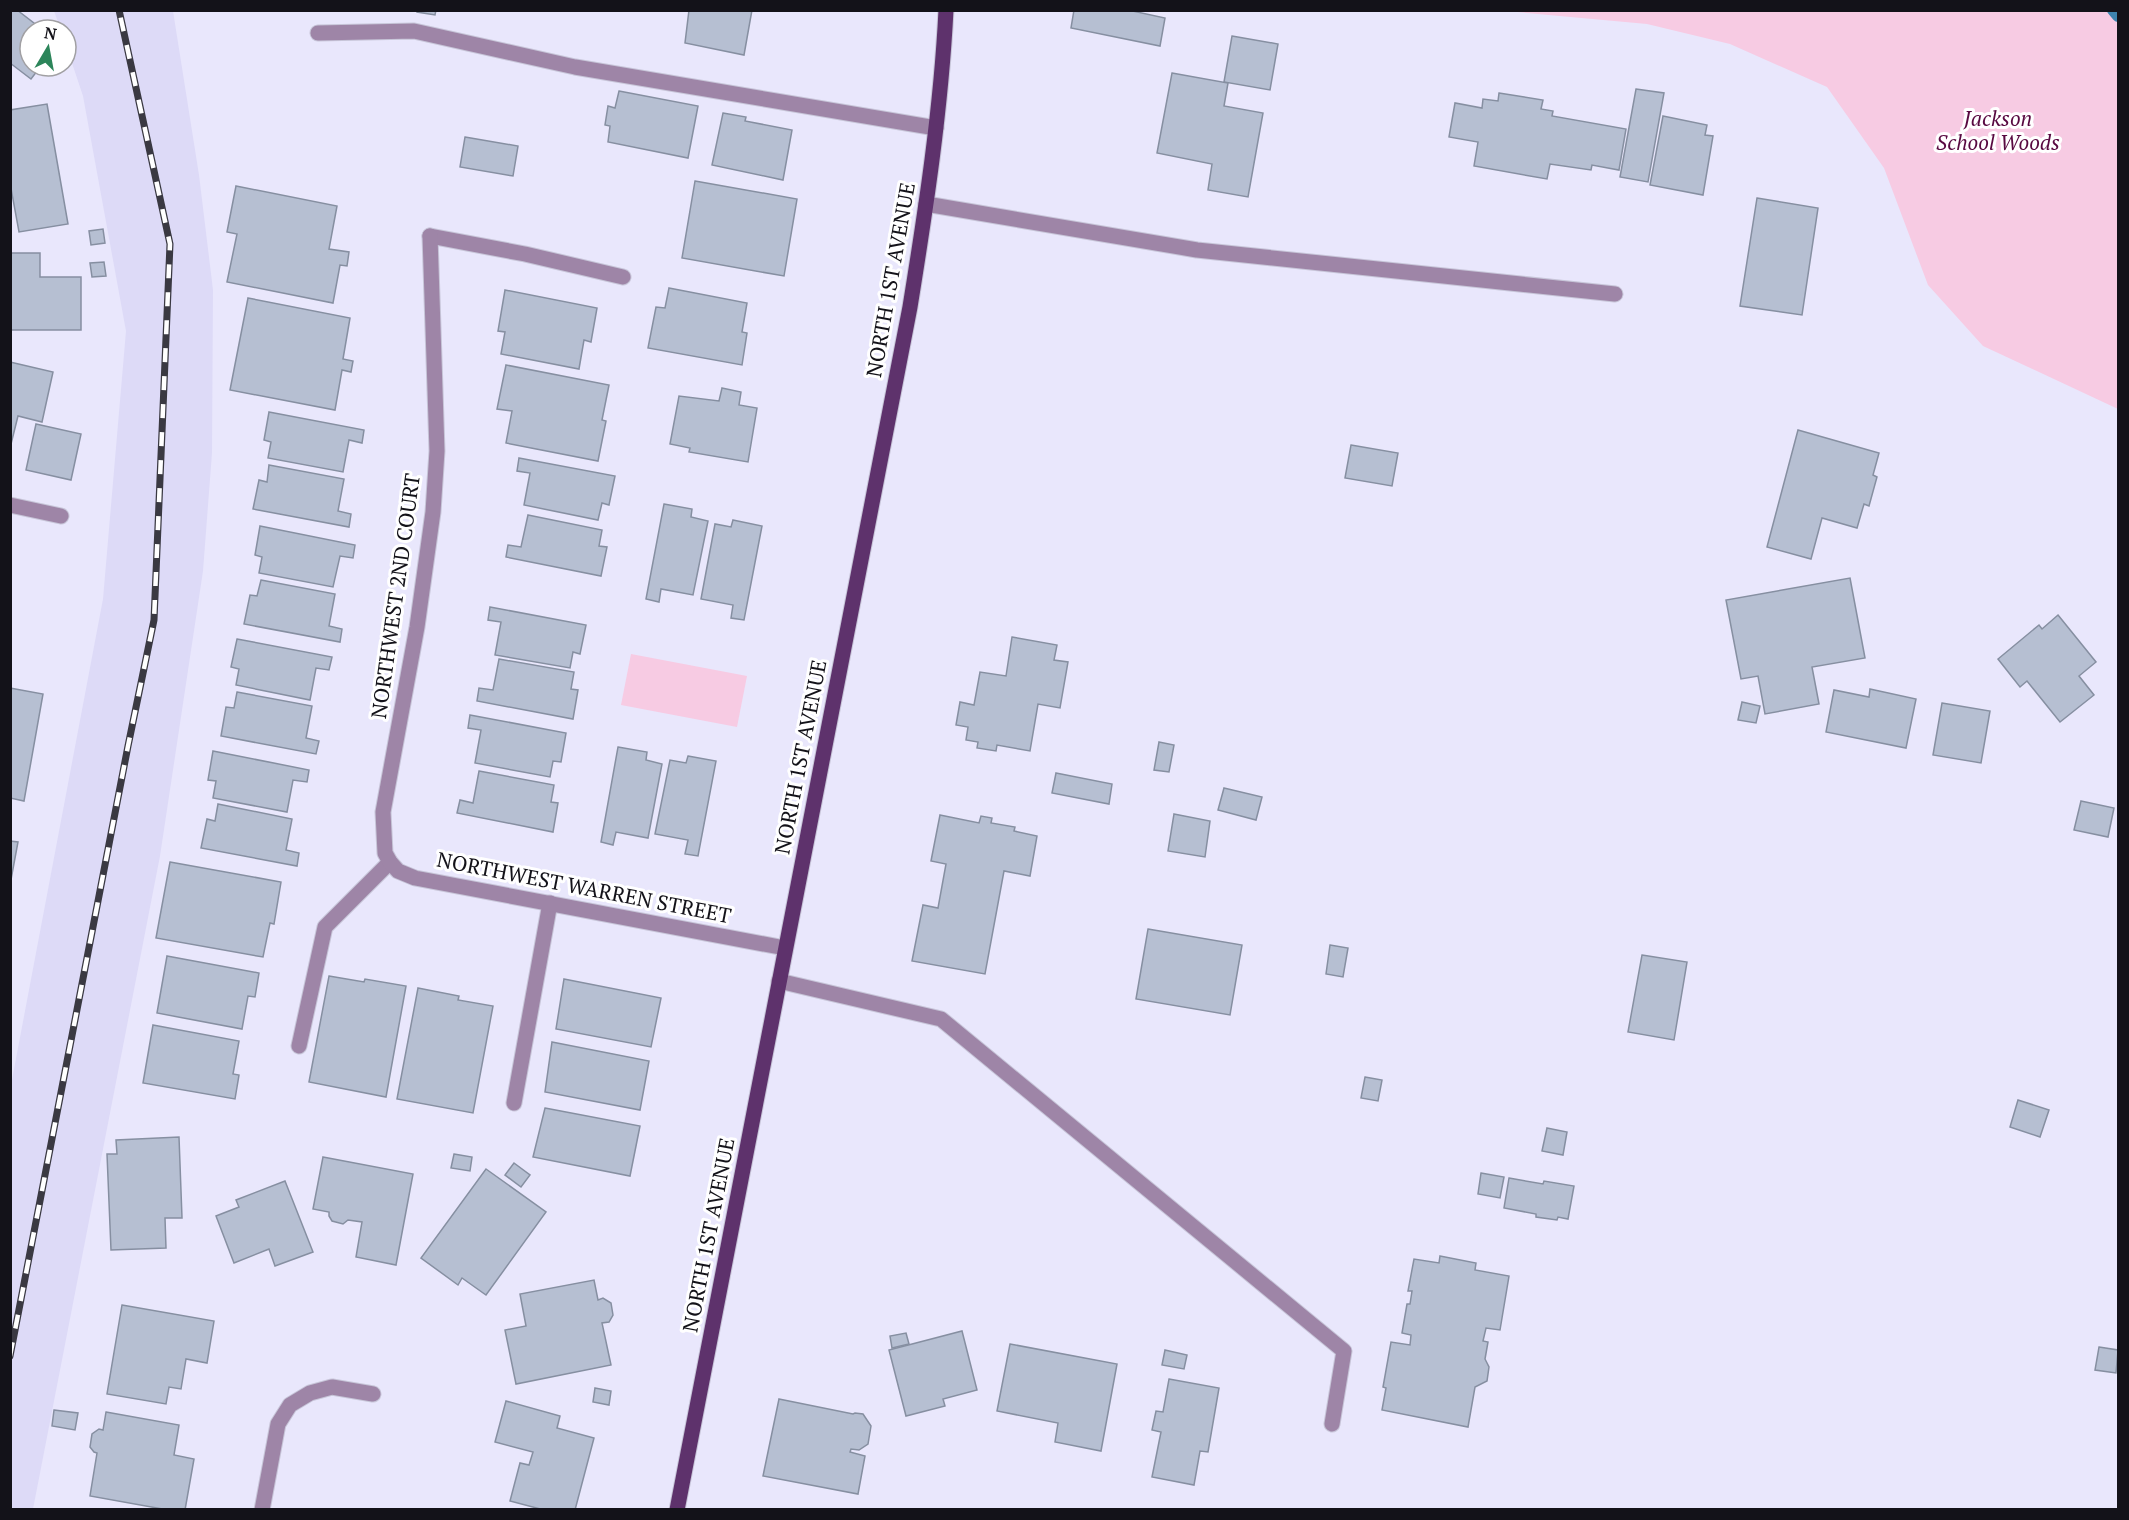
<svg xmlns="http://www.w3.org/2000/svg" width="2129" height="1520" font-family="'PT Serif',serif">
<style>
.built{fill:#dddaf7}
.green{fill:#f7cbe3}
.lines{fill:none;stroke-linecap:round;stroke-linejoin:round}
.stream{stroke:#3e83ae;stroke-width:12}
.building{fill:#b6bfd2;stroke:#868fa1;stroke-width:1.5}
.lane-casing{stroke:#c7c5d8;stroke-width:17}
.street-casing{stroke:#c7c5d8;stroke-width:17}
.primary-casing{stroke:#c7c5d8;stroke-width:17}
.lane{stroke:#9e85a7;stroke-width:15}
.street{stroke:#9e85a7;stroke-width:15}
.primary{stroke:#5e326c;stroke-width:15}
.rail-casing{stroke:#3a3942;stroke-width:7}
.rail{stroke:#fff;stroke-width:4.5;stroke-dasharray:14;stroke-linecap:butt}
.labels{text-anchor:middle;stroke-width:6;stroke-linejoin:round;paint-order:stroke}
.park-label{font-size:21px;font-style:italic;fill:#580941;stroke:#fff}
.street-label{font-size:21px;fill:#131219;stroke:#fff}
</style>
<rect width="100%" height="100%" fill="#e9e7fc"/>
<path class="built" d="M54,11H173L199,175L213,290L212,453L203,571L160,856L33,1509L11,1510V1085L103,599L126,331L83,96L66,45V30H61Z"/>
<g class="green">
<path d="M1506,11H2118V409L1983,346L1928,285L1884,168L1827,87L1730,44L1647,24Z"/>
<path d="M631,654L747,676L737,727L621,705Z"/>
</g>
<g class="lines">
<path class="stream" d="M2113,10L2118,16"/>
</g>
<g class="building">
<path d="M10,10H17L43,30H30V66H41L31,79L10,63Z"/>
<path d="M417,10H436L435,15L417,12Z"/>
<path d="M689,10H752L744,55L685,43Z"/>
<path d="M1074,10H1128L1165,18L1160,46L1071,28Z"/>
<path d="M1232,36L1278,44L1270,90L1224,82Z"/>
<path d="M1172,73L1228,83L1224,106L1263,113L1248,197L1208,190L1212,164L1157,153Z"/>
<path d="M1636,89L1664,93L1648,182L1620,177Z"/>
<path d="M619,91L698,106L688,158L608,142L610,126L605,125L608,106L615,108Z"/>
<path d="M1499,93L1543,100L1541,109L1553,111L1552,116L1626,129L1619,170L1592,165L1591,170L1550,164L1547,179L1474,166L1478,142L1449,137L1455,103L1482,108L1483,99L1498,101Z"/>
<path d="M47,104L68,224L19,232L10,183V110Z"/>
<path d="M723,113L746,117L745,121L792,130L783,180L712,165Z"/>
<path d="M1663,116L1707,125L1705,135L1713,136L1703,195L1650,185Z"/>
<path d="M465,137L518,146L513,176L460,167Z"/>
<path d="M695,181L797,199L784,276L682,258Z"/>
<path d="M236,186L337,206L329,249L349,252L347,266L340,265L333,303L227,282L237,234L227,232Z"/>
<path d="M1757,198L1818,208L1802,315L1740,306Z"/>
<path d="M103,229L105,243L91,245L89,231Z"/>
<path d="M10,253H40V277H81V330H10Z"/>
<path d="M104,262L106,276L92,277L90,263Z"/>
<path d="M669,288L747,303L742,332L747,333L742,365L648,348L656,307L665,308Z"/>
<path d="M505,290L597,308L591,342L584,340L579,369L501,354L505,332L498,331Z"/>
<path d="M248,298L350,318L343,359L353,361L351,372L342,370L335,410L230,390Z"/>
<path d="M10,362L53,372L42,422L18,416L10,448Z"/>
<path d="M506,365L609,385L602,420L606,421L598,461L506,443L512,411L497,409Z"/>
<path d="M722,388L741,392L739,405L757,408L748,462L689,452L690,448L670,444L679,396L719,401Z"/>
<path d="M269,412L364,430L362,443L349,440L343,472L268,458L271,442L264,440Z"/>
<path d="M36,424L81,434L71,480L26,470Z"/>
<path d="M1798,430L1879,453L1873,475L1877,477L1869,506L1864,504L1857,528L1822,518L1811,559L1767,547Z"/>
<path d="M1351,445L1398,453L1392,486L1345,478Z"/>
<path d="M519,458L615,476L609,505L602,503L598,520L524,505L530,473L517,471Z"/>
<path d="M269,465L344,479L338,511L351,514L349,527L253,509L259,480L267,482Z"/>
<path d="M664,504L692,509L691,517L708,521L693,595L661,589L659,602L646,599Z"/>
<path d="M528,515L602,530L599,546L607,547L601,576L506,557L508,545L521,547Z"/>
<path d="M733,520L762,526L744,620L731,618L733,605L701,599L715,524L731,527Z"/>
<path d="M260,526L355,545L353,558L340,556L333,587L259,573L262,557L255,555Z"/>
<path d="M1850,578L1865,658L1812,667L1819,704L1765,714L1758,676L1741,679L1726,600Z"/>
<path d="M261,580L335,594L329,626L342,629L340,642L244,624L250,595L257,596Z"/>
<path d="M490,607L586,625L580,654L573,652L570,668L495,655L501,622L488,620Z"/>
<path d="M2058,615L2096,662L2079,676L2094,695L2060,722L2027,681L2020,687L1998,659L2039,625L2042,629Z"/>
<path d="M1012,637L1057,645L1054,660L1068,662L1060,708L1038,704L1030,751L997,745L996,751L977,748L978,742L966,740L968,727L956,725L960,702L974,705L980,672L1006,676Z"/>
<path d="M237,639L332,657L329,670L316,668L310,700L236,685L239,669L231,667Z"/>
<path d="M499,659L574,672L571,689L578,690L573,719L477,701L479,688L493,690Z"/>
<path d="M10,688L43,694L24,801L10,798Z"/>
<path d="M1870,689L1916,699L1906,748L1826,732L1834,690L1869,697Z"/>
<path d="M237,692L312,706L306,738L319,741L316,754L221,736L226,707L234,708Z"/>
<path d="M1742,702L1760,706L1756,723L1738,720Z"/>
<path d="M1942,703L1990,711L1981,763L1933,755Z"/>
<path d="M470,715L566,733L561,762L553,761L550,777L475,763L481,730L468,728Z"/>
<path d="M1159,742L1174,745L1169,772L1154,770Z"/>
<path d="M618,747L647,752L646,760L662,764L648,838L616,832L613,845L601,842Z"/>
<path d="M213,751L309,770L307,782L293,780L287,812L213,798L216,781L208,780Z"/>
<path d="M688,756L716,761L698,856L685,854L688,840L655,834L670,760L686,763Z"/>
<path d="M479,771L554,785L551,802L558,803L553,832L457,813L460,800L473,803Z"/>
<path d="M1056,773L1112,784L1109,804L1052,793Z"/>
<path d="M1224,788L1262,797L1256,820L1218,810Z"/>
<path d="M2081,801L2114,808L2108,837L2074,830Z"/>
<path d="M218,804L292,819L286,850L299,853L297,866L201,848L207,819L215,821Z"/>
<path d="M1174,814L1210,821L1205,857L1168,851Z"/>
<path d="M940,815L979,823L981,816L992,818L991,823L1015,827L1014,831L1037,836L1030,876L1004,871L985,974L912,961L923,905L938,908L946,864L931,861Z"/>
<path d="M10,841L18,842L10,885Z"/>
<path d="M170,862L281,882L274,924L270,923L263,957L156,938Z"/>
<path d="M1148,929L1242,945L1230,1015L1136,999Z"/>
<path d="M1330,945L1348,948L1343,977L1326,974Z"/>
<path d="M1642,955L1687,962L1674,1040L1628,1032Z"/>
<path d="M167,956L259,973L255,997L248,996L242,1029L157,1013Z"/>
<path d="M329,976L364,982L365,979L406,986L386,1097L309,1082Z"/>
<path d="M564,979L661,998L651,1047L556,1029Z"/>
<path d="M418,988L459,996L458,1000L493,1006L473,1113L397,1099Z"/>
<path d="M153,1025L239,1041L233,1074L239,1075L235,1099L143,1083Z"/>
<path d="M552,1042L649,1061L640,1110L545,1092Z"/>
<path d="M1365,1077L1382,1080L1378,1101L1361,1098Z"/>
<path d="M2018,1100L2049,1110L2040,1137L2010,1127Z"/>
<path d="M545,1108L640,1126L630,1176L533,1157Z"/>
<path d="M1547,1128L1567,1132L1563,1155L1542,1151Z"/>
<path d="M179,1137L182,1218H165L166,1248L111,1250L107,1154H117L116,1140Z"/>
<path d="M454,1154L472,1157L470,1171L451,1168Z"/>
<path d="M323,1157L413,1174L396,1265L356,1257L362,1222L348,1220L343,1224L332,1221L329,1216V1212L313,1209Z"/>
<path d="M514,1163L530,1175L521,1187L505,1175Z"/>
<path d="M486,1169L546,1212L486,1295L462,1278L458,1285L421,1258Z"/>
<path d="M1481,1173L1504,1177L1500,1198L1478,1194Z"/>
<path d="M1509,1178L1543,1184L1544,1181L1574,1186L1568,1219L1558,1217L1557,1220L1536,1217V1214L1504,1208Z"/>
<path d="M285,1181L313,1252L275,1266L269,1249L234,1263L216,1216L239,1207L236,1200Z"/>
<path d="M1440,1256L1476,1263L1475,1270L1509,1276L1500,1330L1486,1328L1483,1341L1488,1342L1485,1359L1489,1367L1487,1381L1475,1387L1468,1427L1382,1410L1386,1388L1383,1387L1391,1342L1410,1345L1411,1335L1402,1333L1407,1304H1410L1412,1291H1408L1414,1259L1439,1263Z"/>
<path d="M594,1280L598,1300L603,1298L611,1303L613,1315L609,1322L602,1323L611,1365L516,1384L505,1330L526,1326L520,1294Z"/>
<path d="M122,1305L214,1321L207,1363L186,1359L181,1389L169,1387L166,1404L107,1394Z"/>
<path d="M962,1331L977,1390L943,1399L945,1406L906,1416L889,1350Z"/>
<path d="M906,1333L909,1344L892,1348L890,1336Z"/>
<path d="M1010,1344L1117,1364L1101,1451L1055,1442L1058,1423L997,1411Z"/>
<path d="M2099,1347L2118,1350L2116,1373L2095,1370Z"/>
<path d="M1165,1350L1187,1355L1184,1369L1162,1365Z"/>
<path d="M1169,1379L1219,1388L1208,1452L1200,1451L1194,1485L1152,1477L1161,1432L1152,1430L1156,1411L1163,1412Z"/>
<path d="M595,1388L611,1391L609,1405L593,1402Z"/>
<path d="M779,1399L853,1414L855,1413L863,1414L871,1426L868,1444L859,1450L851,1449L850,1452L865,1456L858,1494L763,1476Z"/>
<path d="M506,1401L560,1416L557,1428L594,1438L575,1510H544L510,1501L520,1463L529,1465L533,1452L495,1442Z"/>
<path d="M54,1410L78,1413L75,1430L52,1426Z"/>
<path d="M106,1412L179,1425L174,1455L194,1459L185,1510H168L90,1496L97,1453L94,1452L90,1447L92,1434L99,1429L103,1430Z"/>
</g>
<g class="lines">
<g class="lane-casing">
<g id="lane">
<path d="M318,33L414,31L575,67L936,128"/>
<path d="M926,204L1197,250L1615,294"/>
<path d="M430,236L525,254L623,277"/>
<path d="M779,981L941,1019L1344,1351L1332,1424"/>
<path d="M299,1046L325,927L390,862"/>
<path d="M514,1103L550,903"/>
</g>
</g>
<g class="street-casing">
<g id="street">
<path d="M430,236L437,451L433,512L417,627L383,812L385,853L390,862L398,871L415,878L785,948"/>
<path d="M10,505L61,516"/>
<path d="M262,1510L278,1424L290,1405L310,1393L332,1387L373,1394"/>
</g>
</g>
<g class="primary-casing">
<path id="primary" d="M677,1510L910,307C926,208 941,110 946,10"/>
</g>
<use href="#lane" class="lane"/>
<use href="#street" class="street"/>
<use href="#primary" class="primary"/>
<g class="rail-casing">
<path id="rail" d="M10,1356L128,746L154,620L170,244L119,10"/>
</g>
<use href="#rail" class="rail"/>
</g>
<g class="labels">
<g class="park-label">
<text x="1998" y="126">Jackson<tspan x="1998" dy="24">School Woods</tspan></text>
</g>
<g class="street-label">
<text transform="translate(891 280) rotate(-80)" y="7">NORTH 1ST AVENUE</text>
<text transform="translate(396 596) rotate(-82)" y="7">NORTHWEST 2ND COURT</text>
<text transform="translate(801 757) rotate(-79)" y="7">NORTH 1ST AVENUE</text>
<text transform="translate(584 888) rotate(11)" y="7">NORTHWEST WARREN STREET</text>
<text transform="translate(709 1235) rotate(-79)" y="7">NORTH 1ST AVENUE</text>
</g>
</g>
<rect width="2129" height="1520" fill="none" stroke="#131219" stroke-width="24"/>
<g transform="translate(48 48) rotate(10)"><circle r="28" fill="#ffffff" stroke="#a1a0a3" stroke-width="1.5"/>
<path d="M0-4.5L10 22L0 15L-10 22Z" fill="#2c855a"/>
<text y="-9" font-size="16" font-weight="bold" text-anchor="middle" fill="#131219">N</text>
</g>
</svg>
